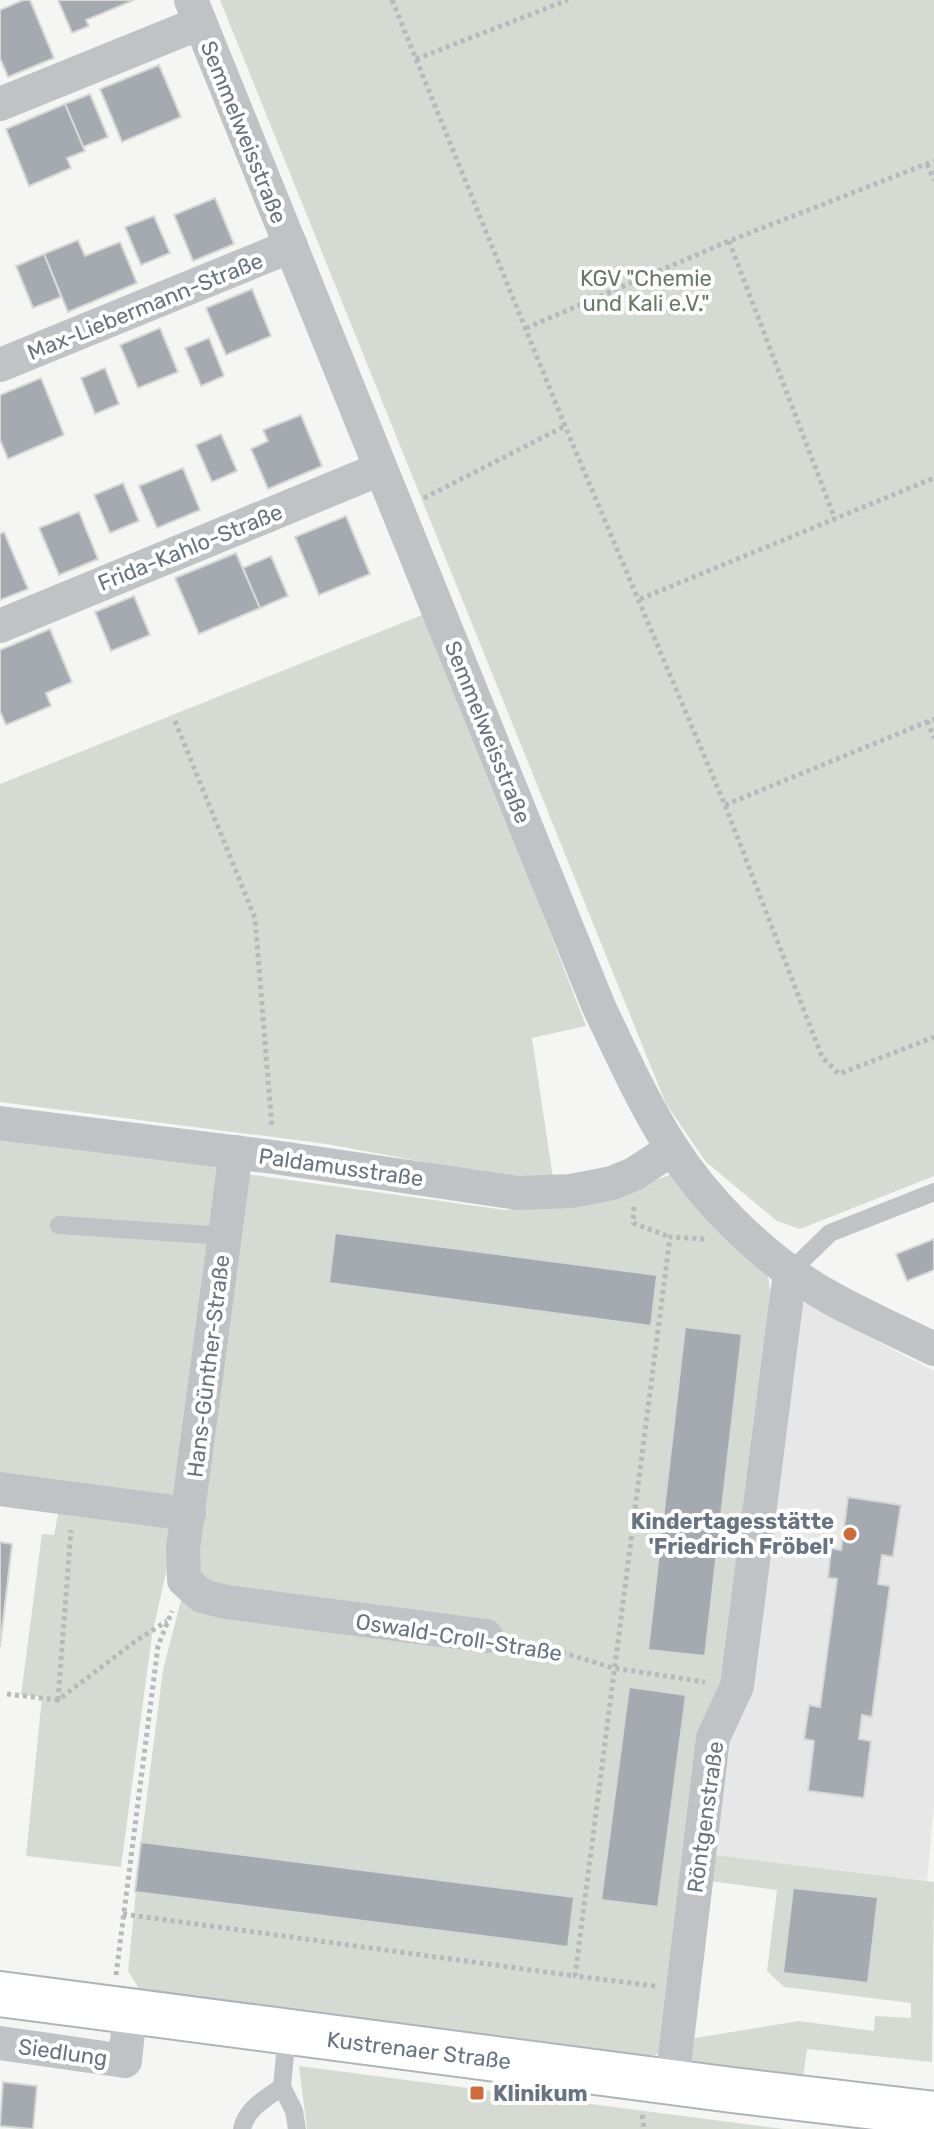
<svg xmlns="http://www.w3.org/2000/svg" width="934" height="2129" font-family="Rubik,sans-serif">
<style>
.built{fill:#e6e7e6}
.green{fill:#d5dad3}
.building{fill:#a4aab0;stroke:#d7d7d6;stroke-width:2}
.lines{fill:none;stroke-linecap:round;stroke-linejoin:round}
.secondary-casing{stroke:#b0b4b8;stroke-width:48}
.path{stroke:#b7babc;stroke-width:5;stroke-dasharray:4 4;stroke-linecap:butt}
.lane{stroke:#c0c2c6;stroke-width:18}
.street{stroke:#c0c2c6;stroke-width:34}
.secondary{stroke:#fff;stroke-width:44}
.poi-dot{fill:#cc6c3d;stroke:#fff;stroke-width:3}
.labels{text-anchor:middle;stroke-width:8;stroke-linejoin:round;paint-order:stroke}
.street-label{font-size:22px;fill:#697480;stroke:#fff}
.park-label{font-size:22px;fill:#697867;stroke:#fff}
.poi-label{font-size:22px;font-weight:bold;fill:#697480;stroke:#fff;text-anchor:end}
</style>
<rect width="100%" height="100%" fill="#f5f6f3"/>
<path class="built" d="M800,1301L934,1371V1805L927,1881L706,1854Z"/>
<g class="green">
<path d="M220,0H934V1176L800,1229L777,1221L706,1162L666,1104Z"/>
<path d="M427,613L586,1026L532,1038L553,1178L515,1179L327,1144L0,1102V784Z"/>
<path d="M0,1134L222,1162L178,1490L169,1497L0,1478Z"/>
<path d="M246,1174L505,1210L600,1200L672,1174L768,1276L773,1310L734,1666L665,2050L649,2058L141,1992L128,1971L141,1842L163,1670L192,1558Z"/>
<path d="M59,1509L160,1517L175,1533L152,1635L121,1867L26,1856L42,1697L21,1695L42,1534L54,1535Z"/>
<path d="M706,1854L934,1882L932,2062L807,2049L803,2078L688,2060L689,2039L799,2021L874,2031L875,2016L911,2018V2003L784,1987L767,1971L777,1890L702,1880Z"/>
<path d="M299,2066L784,2129H307Z"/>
</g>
<g class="building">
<path d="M23,0H30L54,58L8,77L0,58V10Z"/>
<path d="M58,0H134L86,20L89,26L72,33Z"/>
<path d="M159,65L181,117L122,142L100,89Z"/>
<path d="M90,94L108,137L83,147L65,104Z"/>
<path d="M65,104L85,151L67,158L71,168L29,186L6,129Z"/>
<path d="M215,198L234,244L193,261L174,215Z"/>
<path d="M154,216L170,253L141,265L125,227Z"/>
<path d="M78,240L85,256L120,242L137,283L68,312L44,254Z"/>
<path d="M44,254L61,297L33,308L16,266Z"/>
<path d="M252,289L271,336L226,355L206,308Z"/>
<path d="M160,328L178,372L138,388L120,345Z"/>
<path d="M209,338L224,376L201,386L185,348Z"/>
<path d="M105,368L119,404L95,414L81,378Z"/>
<path d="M41,378L64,435L8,459L0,440V395Z"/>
<path d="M301,415L322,466L268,489L251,449L268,441L263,430Z"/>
<path d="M221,434L237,471L212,482L196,445Z"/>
<path d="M183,468L200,510L157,528L139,486Z"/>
<path d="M123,483L139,521L110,533L94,495Z"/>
<path d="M79,512L98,559L59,575L39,528Z"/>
<path d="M346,516L370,574L319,595L295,537Z"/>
<path d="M4,532L28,589L0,600V534Z"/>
<path d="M236,553L260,608L199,634L175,578Z"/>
<path d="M271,556L288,596L260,608L243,568Z"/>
<path d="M134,596L150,635L111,651L95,612Z"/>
<path d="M50,629L72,682L46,693L51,706L6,725L0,711V650Z"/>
<path d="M335,1233L657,1275L651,1326L329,1283Z"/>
<path d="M934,1239V1270L907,1281L896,1254Z"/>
<path d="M685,1327L742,1334L705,1656L648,1650Z"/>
<path d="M848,1497L901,1505L893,1557L882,1555L878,1584L890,1586L872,1717L862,1715L859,1739L871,1741L864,1798L808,1791L814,1741L804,1739L809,1705L820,1707L837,1579L828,1578L831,1548L841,1550Z"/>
<path d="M0,1542L12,1544L0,1647Z"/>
<path d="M629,1687L686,1695L658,1907L601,1900Z"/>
<path d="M141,1842L574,1897L568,1947L135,1892Z"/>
<path d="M793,1888L878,1897L868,1983L783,1973Z"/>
<path d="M3,2082L37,2086L33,2129L0,2126Z"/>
</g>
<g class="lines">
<g class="secondary-casing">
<path id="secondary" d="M0,1994L732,2090L934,2114"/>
</g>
<g class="path">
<path d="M392,0L565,426L725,805L822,1057L839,1074L934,1037"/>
<path d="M416,59L568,0"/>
<path d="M927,164L934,180"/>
<path d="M729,241L835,519"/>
<path d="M526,328L729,241L934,161"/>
<path d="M424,498L565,426"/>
<path d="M640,599L934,478"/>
<path d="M175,721L255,918L272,1128"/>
<path d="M927,721L934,738"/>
<path d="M725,805L934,719"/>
<path d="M634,1207L633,1223L670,1237"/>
<path d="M515,1642L554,1650L613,1668L705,1682"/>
<path d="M7,1694L58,1700L133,1643L167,1621"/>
<path d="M58,1700L71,1530"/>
<path d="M123,1914L575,1976"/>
<path d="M116,1975L158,1646L172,1611"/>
<path d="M655,1986L575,1976L670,1237L706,1239"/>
<path d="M642,2115L644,2129"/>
</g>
<g class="lane">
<path d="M59,1225L225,1236"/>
<path d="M790,1272L830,1233L934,1192"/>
<path d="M282,2087L294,2111L297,2129"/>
<path d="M242,2129C246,2109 266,2098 282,2087L287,2033"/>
</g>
<g class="street">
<path d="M191,0L599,1007C622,1055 643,1103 672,1148C706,1201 756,1250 809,1285C848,1310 892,1328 934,1349"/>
<path d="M0,104L200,23"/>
<path d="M0,365L291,246"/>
<path d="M0,626L380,469"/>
<path d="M0,1123L274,1157L518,1193L571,1191L612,1183L634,1174L672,1149"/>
<path d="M236,1152L183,1548L184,1580L202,1596L226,1602L486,1636"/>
<path d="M0,1489L189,1514"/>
<path d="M0,2043L125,2061L130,2012"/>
<path d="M672,2082L713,1738L737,1686L790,1272"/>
</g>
<use href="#secondary" class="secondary"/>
</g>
<g class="poi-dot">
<circle cx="850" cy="1534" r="8"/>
<rect x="469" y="2085" width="16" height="16" rx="4"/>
</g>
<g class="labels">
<g class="street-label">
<text transform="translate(244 132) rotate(68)" y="8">Semmelweisstraße</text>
<text transform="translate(145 306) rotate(-22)" y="8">Max-Liebermann-Straße</text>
<text transform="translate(190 547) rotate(-22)" y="8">Frida-Kahlo-Straße</text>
<text transform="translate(488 732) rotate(68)" y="8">Semmelweisstraße</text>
<text transform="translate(341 1167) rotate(8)" y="8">Paldamusstraße</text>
<text transform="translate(208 1366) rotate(-83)" y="8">Hans-Günther-Straße</text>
<text transform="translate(459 1637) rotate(9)" y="8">Oswald-Croll-Straße</text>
<text transform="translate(705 1817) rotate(-82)" y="8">Röntgenstraße</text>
<text transform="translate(419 2050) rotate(7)" y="8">Kustrenaer Straße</text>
<text transform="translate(63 2052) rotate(8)" y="8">Siedlung</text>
</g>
<g class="park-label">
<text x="646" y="286">KGV "Chemie<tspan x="646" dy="25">und Kali e.V."</tspan></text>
</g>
<g class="poi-label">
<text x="834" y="1529">Kindertagesstätte<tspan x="834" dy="25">'Friedrich Fröbel'</tspan></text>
<text x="493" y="2101" text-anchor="start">Klinikum</text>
</g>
</g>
</svg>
